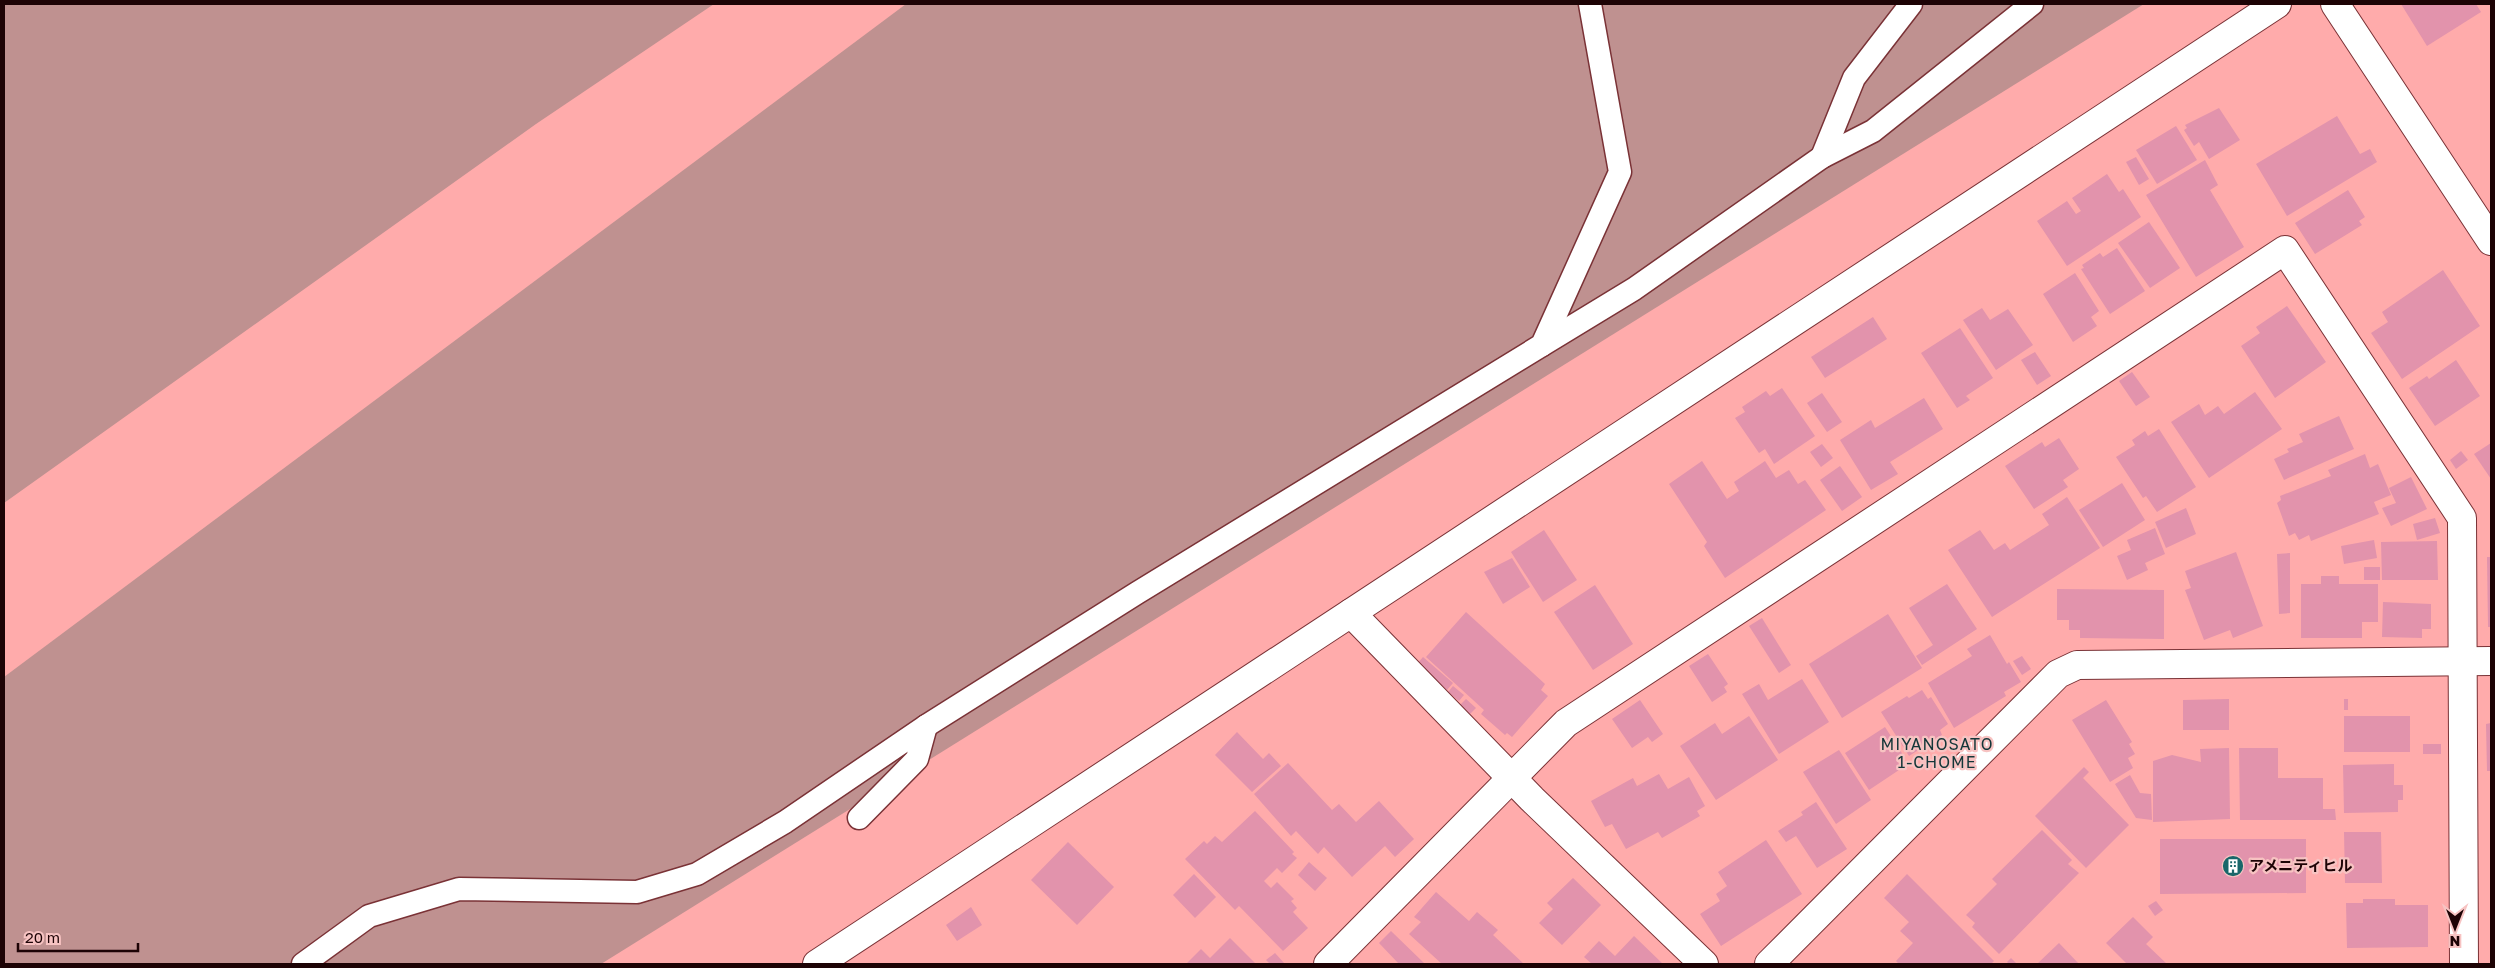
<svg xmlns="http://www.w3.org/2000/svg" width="2495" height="968" font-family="'Golos Text','Noto Sans JP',sans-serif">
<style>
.green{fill:#bf9190}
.building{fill:#e293ac}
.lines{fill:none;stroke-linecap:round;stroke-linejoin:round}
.lane-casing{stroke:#7a3236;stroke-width:25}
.street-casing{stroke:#7a3236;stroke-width:30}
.secondary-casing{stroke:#7a3236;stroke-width:30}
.lane{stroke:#fff;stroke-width:22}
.street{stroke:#fff;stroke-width:28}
.secondary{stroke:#fff;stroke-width:28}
.labels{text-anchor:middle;stroke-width:4.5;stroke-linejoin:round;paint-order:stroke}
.poi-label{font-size:15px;font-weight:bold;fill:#1d0305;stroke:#f7c3c2;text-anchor:start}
.neighbourhood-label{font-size:16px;letter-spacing:1px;fill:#133638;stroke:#f7c3c2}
</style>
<rect width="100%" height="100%" fill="#ffabab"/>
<g class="green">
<path d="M4,4H714L536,124L4,503Z"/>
<path d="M906,4H2144L601,964H4V677Z"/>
</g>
<g class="building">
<path d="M2401,4H2476L2481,12L2427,46Z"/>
<path d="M2219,108L2240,140L2209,159L2199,142L2194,146L2184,130L2187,128L2185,125Z"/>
<path d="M2337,116L2360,154L2370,149L2377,162L2287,216L2256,164Z"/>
<path d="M2176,126L2197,160L2157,184L2136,150Z"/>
<path d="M2136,157L2149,179L2139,185L2126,162Z"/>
<path d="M2205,160L2218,185L2210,190L2244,247L2196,277L2146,195Z"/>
<path d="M2107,174L2119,192L2123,189L2141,217L2067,266L2037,221L2067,201L2076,214L2081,211L2072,198Z"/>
<path d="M2348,190L2365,217L2359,221L2362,225L2315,254L2295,223Z"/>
<path d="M2149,222L2180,268L2150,288L2118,243Z"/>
<path d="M2117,248L2145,291L2110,314L2081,269L2084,268L2082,265L2100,253L2103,257Z"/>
<path d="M2443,270L2480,326L2402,379L2371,333L2388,322L2382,312Z"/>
<path d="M2075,273L2099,311L2091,317L2097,326L2073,342L2043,294Z"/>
<path d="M2287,306L2326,362L2275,398L2241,346L2260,333L2256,327Z"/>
<path d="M1982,308L1990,320L2008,309L2033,345L1996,370L1963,320Z"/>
<path d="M1873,317L1887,339L1825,378L1811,357Z"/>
<path d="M1960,328L1993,378L1966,396L1970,400L1957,408L1921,353Z"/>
<path d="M2035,352L2051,376L2037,385L2021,360Z"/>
<path d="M2456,360L2480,396L2435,426L2409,388L2427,376L2429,379Z"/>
<path d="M2132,372L2150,397L2136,406L2119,381Z"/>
<path d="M1782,388L1815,436L1774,464L1765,449L1759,453L1735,418L1745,412L1742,407L1766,391L1770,396Z"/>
<path d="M2255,392L2282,429L2209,478L2171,422L2199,404L2205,415L2218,406L2224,414Z"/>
<path d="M1822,393L1842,422L1827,432L1807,403Z"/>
<path d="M1924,398L1943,429L1890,462L1898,474L1871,490L1840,440L1871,420L1875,428Z"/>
<path d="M2339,416L2354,449L2284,480L2274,459L2289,452L2287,449L2303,442L2299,434Z"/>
<path d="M2159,429L2196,487L2157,512L2146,496L2143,498L2116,457L2135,445L2132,440L2145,431L2148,436Z"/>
<path d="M2059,438L2079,469L2063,480L2068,487L2034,509L2005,466L2042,442L2045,447Z"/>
<path d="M2491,443V479L2474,454Z"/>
<path d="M1822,444L1833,458L1821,467L1810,452Z"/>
<path d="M2461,451L2468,460L2456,469L2450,460Z"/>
<path d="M2365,454L2370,468L2378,464L2391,495L2374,502L2379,514L2311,541L2309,535L2299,540L2295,533L2289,536L2277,503L2281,500L2280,496L2331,476L2328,470Z"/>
<path d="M1702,461L1727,499L1739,491L1734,482L1765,461L1776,478L1789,470L1798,484L1805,480L1826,510L1725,578L1704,546L1707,542L1669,484Z"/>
<path d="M1840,466L1862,497L1842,511L1820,480Z"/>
<path d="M2411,477L2427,509L2391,526L2382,508L2396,503L2389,488Z"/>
<path d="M2122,483L2145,520L2103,547L2079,510Z"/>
<path d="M2067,497L2100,548L1992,617L1948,550L1980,530L1994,550L2005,543L2010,550L2049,525L2042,514Z"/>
<path d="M2186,508L2196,534L2166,548L2155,522Z"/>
<path d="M2435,518L2440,533L2417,540L2413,524Z"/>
<path d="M2155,528L2165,554L2145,563L2148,570L2127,580L2117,556L2131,550L2127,540Z"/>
<path d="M1544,530L1577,580L1543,602L1511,552Z"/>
<path d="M2374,540L2377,558L2344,564L2341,546Z"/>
<path d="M2437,541L2438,580H2382L2381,542Z"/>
<path d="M2236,552L2263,626L2233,638L2230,630L2204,640L2185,590L2191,588L2185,571Z"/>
<path d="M2290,553V613L2279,614L2277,554Z"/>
<path d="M2487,557H2491V627H2488Z"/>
<path d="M1512,558L1530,587L1503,604L1484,572Z"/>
<rect x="2364" y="567" width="16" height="13"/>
<path d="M2321,576H2339V584H2378V622H2362V638H2301V584H2321Z"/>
<path d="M1947,584L1977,629L1922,665L1916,656L1933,645L1909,608Z"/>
<path d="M1595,585L1633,644L1593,670L1554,612Z"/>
<path d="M2057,589L2164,590V639L2080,638V630H2069V620H2057Z"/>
<path d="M2383,602L2431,604V629H2422V638L2382,637Z"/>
<path d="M1466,612L1545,684L1541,690L1548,696L1512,737L1507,733L1505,735L1481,714L1484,710L1426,657Z"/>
<path d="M1888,614L1922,668L1842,718L1809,664Z"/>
<path d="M1762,618L1791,665L1779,673L1749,626Z"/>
<path d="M1990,635L2007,664L2009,662L2021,682L2004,692L2006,696L1954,728L1928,683L1972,656L1967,649Z"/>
<path d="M1708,654L1728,684L1724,687L1727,692L1712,702L1689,666Z"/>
<path d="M2022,656L2031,669L2022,675L2013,661Z"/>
<path d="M1423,657L1453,683L1447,690L1417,664Z"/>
<path d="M1802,679L1829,722L1779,754L1742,694L1759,684L1768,700Z"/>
<path d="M1453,686L1464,695L1459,701L1448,692Z"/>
<path d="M1922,690L1928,699L1931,697L1948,724L1940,730L1942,735L1909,756L1881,712L1907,696L1909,698Z"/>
<path d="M1466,699L1476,708L1470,714L1460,705Z"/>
<path d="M2229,699V730H2183V700Z"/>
<rect x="2344" y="699" width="4" height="11"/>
<path d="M1640,700L1663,734L1652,742L1648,737L1632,748L1612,719Z"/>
<path d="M2106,700L2132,742L2129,744L2135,754L2128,758L2133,768L2110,782L2072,720Z"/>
<path d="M1749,716L1778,760L1716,800L1680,746L1715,723L1722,734Z"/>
<rect x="2344" y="716" width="66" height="36"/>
<path d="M2491,723V771H2487L2486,724Z"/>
<path d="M1885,727L1905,758L1898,762L1902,768L1869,790L1845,753Z"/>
<path d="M1237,732L1263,759L1269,753L1281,766L1252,792L1215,755Z"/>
<rect x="2423" y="744" width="18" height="10"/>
<path d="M2229,748L2230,819L2153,822V761L2172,755L2201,762L2200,749Z"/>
<path d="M2239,748H2278V778H2323V809H2335L2336,820H2240Z"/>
<path d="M1839,750L1871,800L1836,824L1803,772Z"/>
<path d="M1288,763L1332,810L1339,804L1356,822L1379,801L1414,839L1395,857L1385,846L1352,877L1324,847L1318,854L1296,831L1291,836L1254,794Z"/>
<path d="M2394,764V785H2403V800H2398V812L2344,813L2343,765Z"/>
<path d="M2084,767L2089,772L2083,778L2129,825L2086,868L2035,816Z"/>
<path d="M1659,774L1668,789L1689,777L1705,806L1697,811L1700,816L1662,838L1658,832L1626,849L1612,824L1605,827L1591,801L1633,778L1637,786Z"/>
<path d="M2130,775L2140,793L2151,794L2152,820L2136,818L2115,784Z"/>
<path d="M1816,802L1847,849L1817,868L1796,836L1786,842L1778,831L1803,815L1801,812Z"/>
<path d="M1255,811L1294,852L1292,854L1297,858L1282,873L1277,868L1264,881L1271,888L1277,882L1294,899L1291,901L1297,908L1293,912L1308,928L1283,951L1239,906L1235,910L1185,859L1204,841L1207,844L1215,836L1222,842Z"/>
<path d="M2042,830L2072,860L2068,864L2079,873L1999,954L1972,927L1975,923L1966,915L1997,884L1992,879Z"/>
<path d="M2344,832H2381L2382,883H2345Z"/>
<path d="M2160,839H2306V893L2160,894Z"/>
<path d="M1766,840L1802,894L1721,946L1700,914L1720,901L1716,894L1727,886L1718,872Z"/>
<path d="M1068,842L1114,887L1077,925L1031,880Z"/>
<path d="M1309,862L1327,878L1315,891L1298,875Z"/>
<path d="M1194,874L1216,897L1195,918L1173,895Z"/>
<path d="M1907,874L1994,961L1991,964H1899L1896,961L1913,943L1900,931L1909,922L1884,898Z"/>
<path d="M1573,878L1601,905L1562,945L1539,923L1553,909L1547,903Z"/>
<path d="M1436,892L1469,921L1477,912L1498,930L1493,935L1524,964H1442L1409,934L1421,922L1414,917Z"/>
<path d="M2363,899H2395V905H2428V947L2347,948L2346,903H2363Z"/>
<path d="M2156,901L2163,910L2155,916L2148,906Z"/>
<path d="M971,907L982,925L957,941L946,925Z"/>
<path d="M2133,917L2153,937L2146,944L2167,964H2127L2106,943Z"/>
<path d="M1391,931L1425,964H1399L1379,943Z"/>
<path d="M1634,936L1663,964H1592L1584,957L1599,941L1615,956Z"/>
<path d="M1230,938L1256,964H1186L1201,949L1210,958Z"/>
<path d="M2059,943L2079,964H2037Z"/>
<path d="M1275,953L1285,964H1270L1266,960Z"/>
<path d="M2011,958L2017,964H2009L2007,962Z"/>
</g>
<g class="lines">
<g class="lane-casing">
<g id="lane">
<path d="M1822,157L1854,78L1911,4"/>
<path d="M1542,345L1634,289L1822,157L1873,131L2032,4"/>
<path d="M859,818L917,759L926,726"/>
<path d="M303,964L369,916L459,889L637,892L697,874L785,822L926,726L1137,593L1542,345L1620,172L1590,4"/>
</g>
</g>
<g class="street-casing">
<g id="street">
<path d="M1351,613L1532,799L1704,964"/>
<path d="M1328,964L1566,723L2285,250L2462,518L2464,964"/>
<path d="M1769,964L2058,674L2077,665L2491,661"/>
</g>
</g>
<g class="secondary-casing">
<g id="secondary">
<path d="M2335,4L2491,241"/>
<path d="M817,964L2277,4"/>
</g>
</g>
<use href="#lane" class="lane"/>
<use href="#street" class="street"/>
<use href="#secondary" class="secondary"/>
</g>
<defs>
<g id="building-disc" transform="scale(1.125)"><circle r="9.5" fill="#19676a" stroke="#f7c3c2"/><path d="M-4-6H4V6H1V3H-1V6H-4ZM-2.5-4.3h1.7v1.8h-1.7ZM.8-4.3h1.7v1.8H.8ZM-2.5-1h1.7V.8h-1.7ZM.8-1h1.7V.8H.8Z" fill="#fff"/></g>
</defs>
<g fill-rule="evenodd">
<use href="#building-disc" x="2233" y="866"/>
</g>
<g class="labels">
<g class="poi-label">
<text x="2249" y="871">アメニティヒル</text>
</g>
<g class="neighbourhood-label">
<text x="1937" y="750">MIYANOSATO<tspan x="1937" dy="18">1-CHOME</tspan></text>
</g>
</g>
<rect width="2495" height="968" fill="none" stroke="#1d0305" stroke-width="10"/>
<g transform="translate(2455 928) rotate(180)" stroke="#f7c3c2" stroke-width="4" paint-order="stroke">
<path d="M0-4L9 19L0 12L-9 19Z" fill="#1d0305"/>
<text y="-8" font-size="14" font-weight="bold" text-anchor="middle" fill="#1d0305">N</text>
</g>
<path d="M18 943v8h120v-8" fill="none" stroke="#1d0305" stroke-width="2.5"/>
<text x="25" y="943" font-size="15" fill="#1d0305" stroke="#f7c3c2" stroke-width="4" paint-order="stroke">20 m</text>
</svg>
